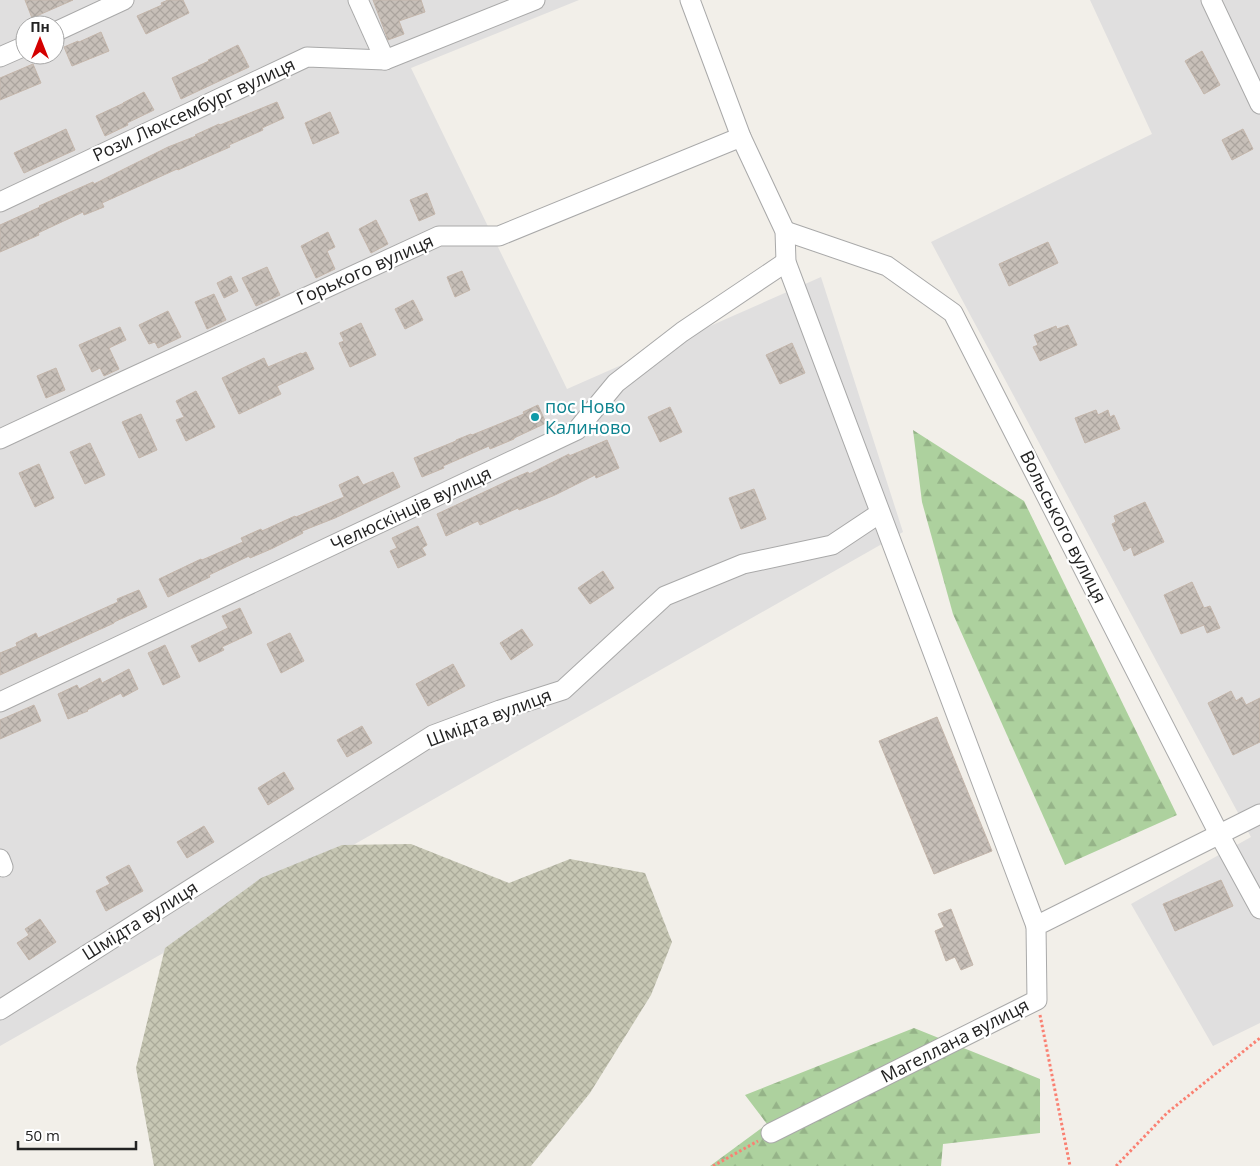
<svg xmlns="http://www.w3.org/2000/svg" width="1260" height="1166" font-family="'Open Sans',sans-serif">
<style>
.residential{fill:#e0dfdf;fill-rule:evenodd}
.construction{fill:url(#construction-cross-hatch)}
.forest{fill:url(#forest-firs)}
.building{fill:url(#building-cross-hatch);stroke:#c4b6ab}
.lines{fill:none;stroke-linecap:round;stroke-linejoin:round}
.street-casing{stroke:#a9a9a9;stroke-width:21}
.path{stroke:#fa8072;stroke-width:3;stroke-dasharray:2.5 2.5;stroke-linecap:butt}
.street{stroke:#fff;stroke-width:19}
.culture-dot{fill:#0f9aa8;stroke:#fff;stroke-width:2}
.labels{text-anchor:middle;stroke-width:4.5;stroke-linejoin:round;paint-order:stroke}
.street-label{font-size:18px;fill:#222;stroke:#fff}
.culture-label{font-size:18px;fill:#0d838f;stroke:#fff;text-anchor:start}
</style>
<defs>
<pattern id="construction-cross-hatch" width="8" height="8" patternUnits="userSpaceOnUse" patternTransform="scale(1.25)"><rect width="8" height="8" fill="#c7c7b4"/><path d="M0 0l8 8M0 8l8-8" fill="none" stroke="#abab9a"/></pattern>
<pattern id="forest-firs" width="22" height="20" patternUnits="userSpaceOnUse" patternTransform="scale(1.25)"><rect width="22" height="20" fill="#add19e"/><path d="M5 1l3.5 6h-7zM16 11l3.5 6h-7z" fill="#95b388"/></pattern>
<pattern id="building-cross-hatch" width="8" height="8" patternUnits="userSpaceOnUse" patternTransform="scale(1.25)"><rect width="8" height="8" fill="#c7bfb8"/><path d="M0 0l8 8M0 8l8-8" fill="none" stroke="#aba49e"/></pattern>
</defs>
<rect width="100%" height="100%" fill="#f2efe9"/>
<g class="residential">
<path d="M0,0H579L411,68L567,389L821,277L903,532L0,1046ZM25,25H55V55H25Z"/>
<path d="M1090,0H1260V1023L1213,1046L1131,904L1251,837L931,242L1152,134Z"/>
</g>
<path class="construction" d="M411,844L509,883L570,859L645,873L672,942L651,995L590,1093L531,1166H154L136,1068L165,948L261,878L342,845Z"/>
<g class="forest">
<path d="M913,430L1024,501L1177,815L1065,865L953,614L922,502Z"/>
<path d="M914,1028L1040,1079V1133L943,1144L941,1166H710L767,1124L745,1095Z"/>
</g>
<g class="building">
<path d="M25,0H73L32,18Z"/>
<path d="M168,0H183L189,13L146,34L137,16L162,5L161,3Z"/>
<path d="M373,0H421L425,12L399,21L404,34L388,40Z"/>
<path d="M101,32L109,51L72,66L64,47L78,41L79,42Z"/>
<path d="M238,45L249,67L181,99L172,78L209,61L208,60Z"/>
<path d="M1202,51L1220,85L1204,94L1185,61Z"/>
<path d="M33,64L41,83L0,100V78Z"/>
<path d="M144,92L154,110L127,123L128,125L105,136L96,116L124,103H123Z"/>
<path d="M277,102L284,118L262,128L263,130L229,145L230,147L200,160L178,170L177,169L102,203L104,207L84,215L83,212L38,233L39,235L0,252V225L40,207L39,206L68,193L93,182L94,184L168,147L196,136L195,135L219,124L220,125Z"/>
<path d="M330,112L339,133L313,144L305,123Z"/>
<path d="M66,129L75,150L24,173L14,153Z"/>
<path d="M1243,129L1253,149L1232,160L1222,140Z"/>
<path d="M427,193L435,214L419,221L410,200Z"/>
<path d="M376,220L388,244L371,253L359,229Z"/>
<path d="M328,232L335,247L327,251L335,269L316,278L301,246Z"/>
<path d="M1048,242L1058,263L1009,286L999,264Z"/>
<path d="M267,267L280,295L256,306L242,278Z"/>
<path d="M462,271L470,290L455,297L447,277Z"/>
<path d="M231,276L238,291L224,298L217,283Z"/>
<path d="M214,294L226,320L207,329L195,302Z"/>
<path d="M413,300L423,320L405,329L395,309Z"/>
<path d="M168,311L181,337L158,348L155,342L149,344L139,325Z"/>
<path d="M361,323L376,355L350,367L339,343L344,341L340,333Z"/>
<path d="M1068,325L1077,345L1040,361L1033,347L1038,345L1034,335L1056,326L1057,329Z"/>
<path d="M120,327L126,340L109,348L119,369L104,376L100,368L92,372L79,345Z"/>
<path d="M792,343L805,373L780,384L766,355Z"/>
<path d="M306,352L314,369L277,386L281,394L239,414L222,378L264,358L268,367L301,353L302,354Z"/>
<path d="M56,368L65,390L46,398L37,376Z"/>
<path d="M196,391L215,427L186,441L176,420L184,417L176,401Z"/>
<path d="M538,405L546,423L514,438V439L490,449L489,446L443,466L444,468L422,477L414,458L456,441V440L471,434L472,435L524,414L523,412Z"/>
<path d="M670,407L682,432L660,442L648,417Z"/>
<path d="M1096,410L1098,415L1108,410L1110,417L1114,415L1120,429L1085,443L1075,418Z"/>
<path d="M141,414L157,450L139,458L122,422Z"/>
<path d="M607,440L619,468L596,478L595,475L555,495L519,510L518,508L480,525L478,521L446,536L437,514L512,479L528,472L529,474L569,454V456Z"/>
<path d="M90,443L105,475L85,484L70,452Z"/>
<path d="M39,464L54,498L35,507L19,473Z"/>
<path d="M393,472L400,487L335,518L302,531L303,533L271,549L250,558L249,556L209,575L210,577L168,597L159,579L201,559L202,560L243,542L241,538L261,529L262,531L295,516L296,517L344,497L339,485L358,476L363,485Z"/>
<path d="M754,489L766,519L741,529L729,498Z"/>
<path d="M1145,502L1164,542L1134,556L1131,547L1124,551L1112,524L1116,522L1114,516Z"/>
<path d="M418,526L427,545L422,548L426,555L398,568L390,551L397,548L392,538Z"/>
<path d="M603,571L614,588L590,604L578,588Z"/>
<path d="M1192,582L1204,608L1210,606L1220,628L1207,633L1204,625L1181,634L1164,595Z"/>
<path d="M139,590L147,607L114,622V623L0,675V653L17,646L16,643L36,633L38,638L118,602L117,599Z"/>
<path d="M240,608L252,633L222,647L224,650L199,662L191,646L228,628L222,616Z"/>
<path d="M522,629L533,645L511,660L500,643Z"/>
<path d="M290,633L304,661L281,673L267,644Z"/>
<path d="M165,645L180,677L163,685L148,653Z"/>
<path d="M453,664L465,686L428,706L416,684Z"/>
<path d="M129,669L138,689L123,697L121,693L87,710L88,711L68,719L58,694L77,685L79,689L100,678L102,683Z"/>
<path d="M1231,691L1236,701L1242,697L1246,705L1260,698V742L1233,755L1208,703Z"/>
<path d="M34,705L41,721L0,739V720Z"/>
<path d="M937,717L992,851L934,874L879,741Z"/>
<path d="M362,726L372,743L347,757L337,740Z"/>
<path d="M284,772L294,789L268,805L258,788Z"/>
<path d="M204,826L214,842L187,858L177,842Z"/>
<path d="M129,865L143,891L106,911L96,891L110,884L106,877Z"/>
<path d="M1221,880L1233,906L1175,931L1163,904Z"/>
<path d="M951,909L973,965L961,970L955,957L946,961L935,931L944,927L938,914Z"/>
<path d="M40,919L56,942L29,960L17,943L29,935L25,929Z"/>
</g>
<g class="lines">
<g class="street-casing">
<g id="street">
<path d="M358,0L385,60"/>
<path d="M690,0L741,137L785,231L786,262L1036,926"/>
<path d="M1211,0L1260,104"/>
<path d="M55,32L124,0"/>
<path d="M0,57L25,46"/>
<path d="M0,202L307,57L385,60L535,0"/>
<path d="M785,231L887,266L953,313L1219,834L1260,909"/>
<path d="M0,439L126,380L439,236H499L741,137"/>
<path d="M0,702L577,430L616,383L682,332L786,262"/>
<path d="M0,859L3,867"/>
<path d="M0,1010L433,735L500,710L563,690L665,596L743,564L832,545L880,513"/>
<path d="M771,1133L1037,1000L1036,926L1260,814"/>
</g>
</g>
<g class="path">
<path d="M1040,1015L1070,1166"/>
<path d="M713,1166L758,1141"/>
<path d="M1116,1166L1167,1113L1260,1038"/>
</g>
<use href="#street" class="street"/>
</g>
<circle class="culture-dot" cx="535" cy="417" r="5"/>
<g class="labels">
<g class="street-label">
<text transform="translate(194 110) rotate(-25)" y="6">Рози Люксембург вулиця</text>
<text transform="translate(365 270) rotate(-24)" y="6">Горького вулиця</text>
<text transform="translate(411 509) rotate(-25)" y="6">Челюскінців вулиця</text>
<text transform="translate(1063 527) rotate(63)" y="6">Вольського вулиця</text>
<text transform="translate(489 718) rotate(-21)" y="6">Шмідта вулиця</text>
<text transform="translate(140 921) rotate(-32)" y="6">Шмідта вулиця</text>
<text transform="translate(955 1041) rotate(-27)" y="6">Магеллана вулиця</text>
</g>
<g class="culture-label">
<text x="545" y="413">пос Ново<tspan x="545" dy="21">Калиново</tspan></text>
</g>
</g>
<g transform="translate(40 40)"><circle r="24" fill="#ffffff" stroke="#a7a7a7"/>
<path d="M0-4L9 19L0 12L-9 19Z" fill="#d40000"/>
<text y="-8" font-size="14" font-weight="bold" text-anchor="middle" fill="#222222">Пн</text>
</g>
<path d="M18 1141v8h118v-8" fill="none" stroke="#222222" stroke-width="2.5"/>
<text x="25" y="1141" font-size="15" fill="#222222" stroke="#ffffff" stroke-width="4" paint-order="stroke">50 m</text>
</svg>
